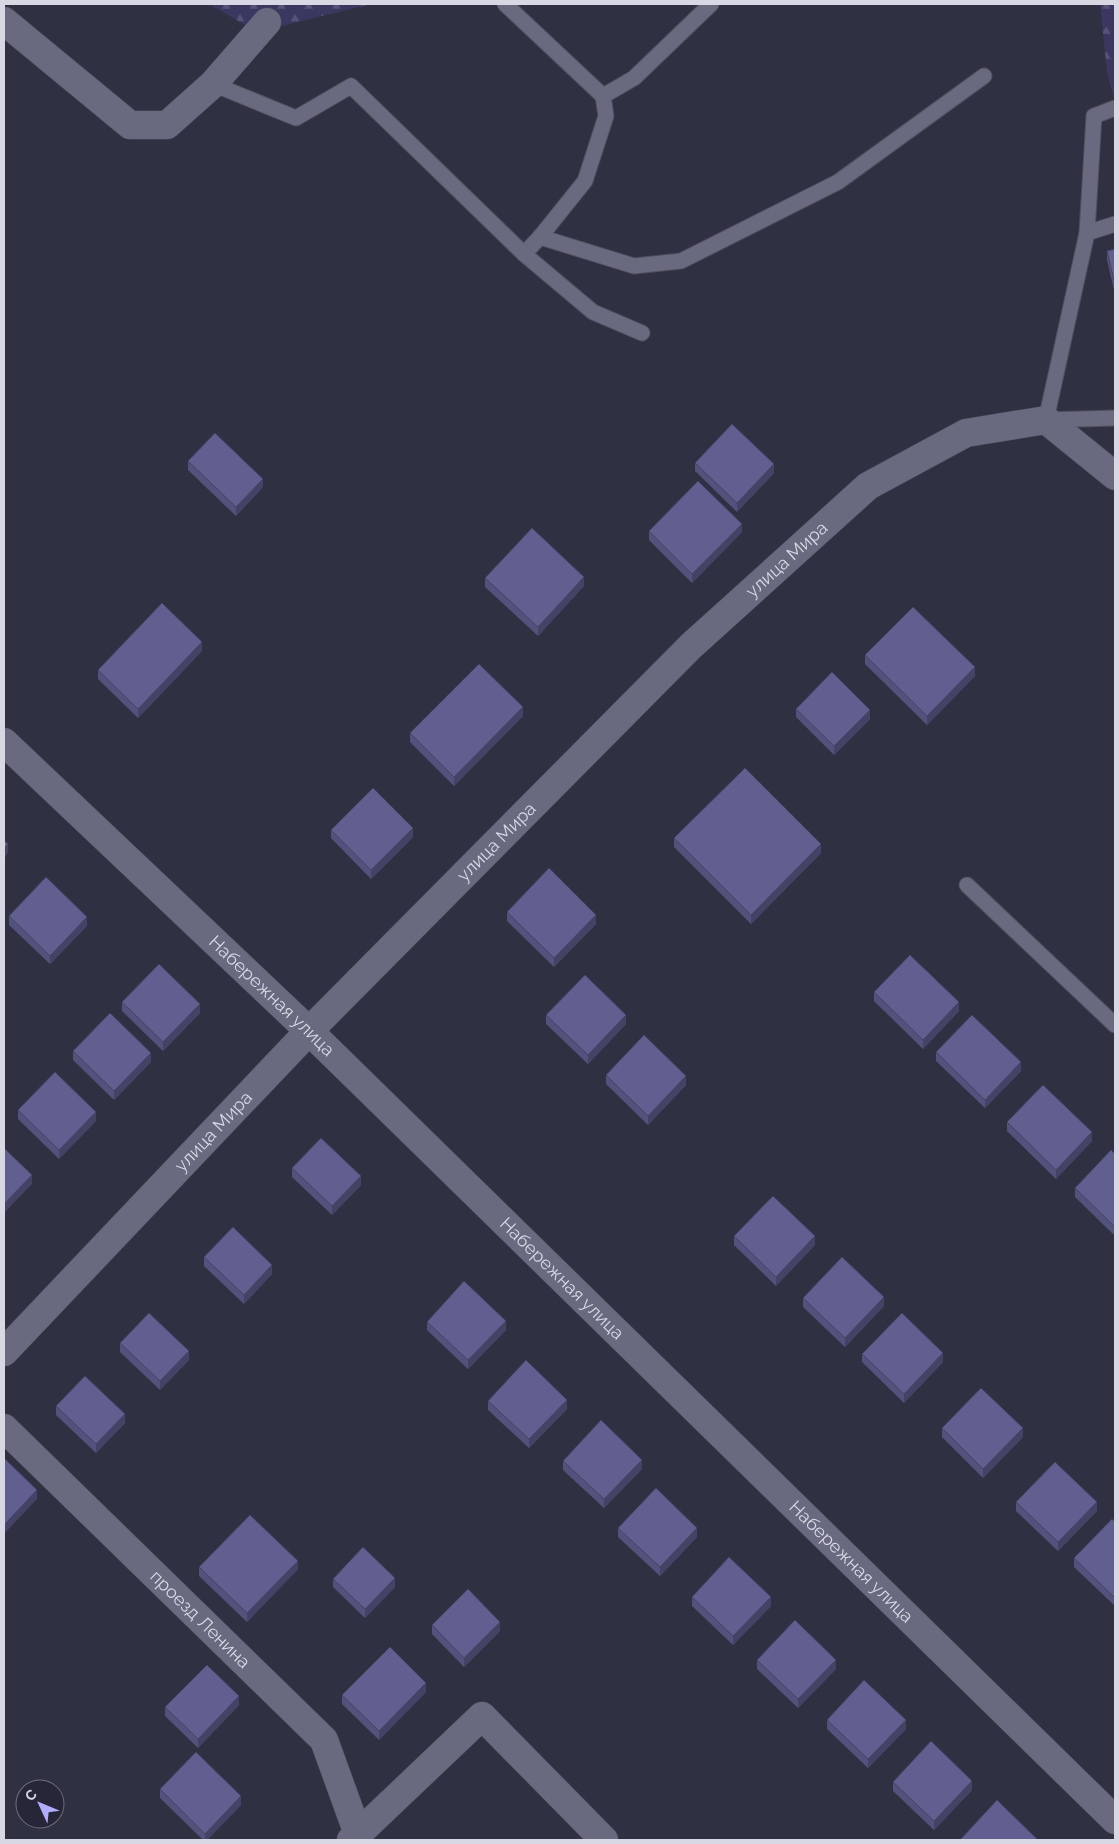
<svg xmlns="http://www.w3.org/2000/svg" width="1119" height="1844" font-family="Raleway,sans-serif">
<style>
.forest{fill:url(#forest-firs)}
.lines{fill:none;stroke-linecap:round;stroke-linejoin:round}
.lane-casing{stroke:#4e4e5d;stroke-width:17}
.street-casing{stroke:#4e4e5d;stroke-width:29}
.lane{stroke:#69697f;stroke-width:15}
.street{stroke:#69697f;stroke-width:28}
.wall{fill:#53527c}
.shaded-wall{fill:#444265}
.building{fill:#615f90;stroke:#444265}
.labels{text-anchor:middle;stroke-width:4.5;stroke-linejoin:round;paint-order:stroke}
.street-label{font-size:18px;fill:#d7d8e4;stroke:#272639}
</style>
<defs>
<pattern id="forest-firs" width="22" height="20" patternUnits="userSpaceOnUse" patternTransform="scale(1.25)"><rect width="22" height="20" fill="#3a3760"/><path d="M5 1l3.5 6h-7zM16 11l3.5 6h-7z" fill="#565377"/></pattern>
</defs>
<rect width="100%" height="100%" fill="#303043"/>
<g class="forest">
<path d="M209,4H371L257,32Z"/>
<path d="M1100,4H1115V102L1107,72Z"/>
</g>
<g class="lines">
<g class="lane-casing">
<g id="lane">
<path d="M505,4L603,96L606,116L585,181L540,237L524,254"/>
<path d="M213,84L296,118L351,86L524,254L593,312L642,333"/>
<path d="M603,96L634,78L711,4"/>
<path d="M1115,224L1087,233L1046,420L1115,418"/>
<path d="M1087,233L1094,116L1115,108"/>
<path d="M540,237L634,266L681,261L838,182L984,76"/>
<path d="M967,885L1115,1025"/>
</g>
</g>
<g class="street-casing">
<g id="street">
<path d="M4,21L130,125H167L213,84L267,22"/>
<path id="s1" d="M4,742L309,1031L1115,1820"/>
<path id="s2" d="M4,1352L309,1031L691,646L868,486L966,433L1046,420L1115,476"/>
<path id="s3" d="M4,1428L324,1740L358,1834L351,1840"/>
<path d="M358,1834L482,1716L604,1840"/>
</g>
</g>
<use href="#lane" class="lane"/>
<use href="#street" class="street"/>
</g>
<g class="wall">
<path d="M1115,249V294L1107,260V251Z"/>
<path d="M188,461L263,487L236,516L188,470Z"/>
<path d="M695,463L774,473L737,512L695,471Z"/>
<path d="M649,531L742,532L692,583L649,540Z"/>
<path d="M485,578L584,586L538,636L485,587Z"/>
<path d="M202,651L138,718L98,679V670Z"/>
<path d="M865,655L975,676L927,725L865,664Z"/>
<path d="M796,709L870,719L834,755L796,717Z"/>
<path d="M523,716L454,786L410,742V733Z"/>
<path d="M331,830L413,837L371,879L331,838Z"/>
<path d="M674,838L821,853L751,924L674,847Z"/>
<path d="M507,912L596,924L554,967L507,921Z"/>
<path d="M9,916L87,926L50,964L9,925Z"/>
<path d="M874,992L959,1011L923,1049L874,1001Z"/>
<path d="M122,1002L200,1013L163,1051L122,1011Z"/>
<path d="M546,1015L626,1024L588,1064L546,1024Z"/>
<path d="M73,1051L151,1062L114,1100L73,1060Z"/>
<path d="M936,1052L1021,1071L985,1108L936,1061Z"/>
<path d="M606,1075L686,1085L648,1125L606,1084Z"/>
<path d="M18,1110L96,1121L59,1159L18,1119Z"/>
<path d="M1007,1122L1092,1141L1056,1179L1007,1131Z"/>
<path d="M1115,1154V1236L1075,1197V1188Z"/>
<path d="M292,1168L361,1185L332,1215L292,1177Z"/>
<path d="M734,1236L815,1245L776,1286L734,1245Z"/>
<path d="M204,1257L272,1274L244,1304L204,1266Z"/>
<path d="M803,1298L884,1306L845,1347L803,1307Z"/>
<path d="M427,1322L506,1330L468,1369L427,1330Z"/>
<path d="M120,1343L189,1360L160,1390L120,1352Z"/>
<path d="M862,1354L943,1362L904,1403L862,1362Z"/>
<path d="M488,1401L567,1409L529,1448L488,1410Z"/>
<path d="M56,1406L125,1423L96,1453L56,1415Z"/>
<path d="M942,1428L1023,1437L983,1478L942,1437Z"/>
<path d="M563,1461L642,1469L604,1508L563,1470Z"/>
<path d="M1016,1502L1097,1511L1058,1551L1016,1511Z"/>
<path d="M1115,1522V1606L1074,1567V1558Z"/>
<path d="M618,1528L697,1537L660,1576L618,1537Z"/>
<path d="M199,1567L298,1569L247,1622L199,1576Z"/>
<path d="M333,1579L395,1587L365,1618L333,1587Z"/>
<path d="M692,1597L771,1606L733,1645L692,1606Z"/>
<path d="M432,1625L500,1631L464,1667L432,1634Z"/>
<path d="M757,1660L836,1669L798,1708L757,1669Z"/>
<path d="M426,1692L379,1740L342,1704V1695Z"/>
<path d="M239,1705L198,1748L165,1716V1707Z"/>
<path d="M827,1720L906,1729L868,1768L827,1729Z"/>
<path d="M893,1782L972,1790L934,1830L893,1791Z"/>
<path d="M160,1789L241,1805L207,1840H203L160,1798Z"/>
</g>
<g class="shaded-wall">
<path d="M774,464V473L737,512V503Z"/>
<path d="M263,479V487L236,516V507Z"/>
<path d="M742,524V532L692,583V574Z"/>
<path d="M584,577V586L538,636V627Z"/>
<path d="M202,642V651L138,718V709Z"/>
<path d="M975,667V676L927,725V716Z"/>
<path d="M523,707V716L454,786V777Z"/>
<path d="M870,710V719L834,755V746Z"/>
<path d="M413,828V837L371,879V870Z"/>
<path d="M8,844V853L4,858V849Z"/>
<path d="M821,844V853L751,924V915Z"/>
<path d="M596,915V924L554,967V958Z"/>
<path d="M87,917V926L50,964V956Z"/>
<path d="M959,1002V1011L923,1049V1040Z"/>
<path d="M200,1004V1013L163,1051V1042Z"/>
<path d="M626,1015V1024L588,1064V1055Z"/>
<path d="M151,1053V1062L114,1100V1091Z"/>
<path d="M1021,1062V1071L985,1108V1100Z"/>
<path d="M686,1076V1085L648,1125V1116Z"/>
<path d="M96,1112V1121L59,1159V1150Z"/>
<path d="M1092,1132V1141L1056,1179V1170Z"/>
<path d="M32,1175V1184L4,1213V1204Z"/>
<path d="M361,1176V1185L332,1215V1206Z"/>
<path d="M815,1236V1245L776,1286V1277Z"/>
<path d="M272,1265V1274L244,1304V1295Z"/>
<path d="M884,1297V1306L845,1347V1338Z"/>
<path d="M506,1321V1330L468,1369V1360Z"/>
<path d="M189,1351V1360L160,1390V1381Z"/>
<path d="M943,1353V1362L904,1403V1394Z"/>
<path d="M567,1400V1409L529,1448V1439Z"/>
<path d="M125,1414V1423L96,1453V1444Z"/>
<path d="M1023,1428V1437L983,1478V1469Z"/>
<path d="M642,1460V1469L604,1508V1499Z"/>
<path d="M37,1490V1499L4,1534V1525Z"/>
<path d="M1097,1502V1511L1058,1551V1542Z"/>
<path d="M697,1528V1537L660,1576V1567Z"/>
<path d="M298,1561V1569L247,1622V1613Z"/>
<path d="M395,1578V1587L365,1618V1609Z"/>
<path d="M771,1597V1606L733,1645V1636Z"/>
<path d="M500,1622V1631L464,1667V1658Z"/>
<path d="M836,1660V1669L798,1708V1699Z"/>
<path d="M426,1683V1692L379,1740V1731Z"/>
<path d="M239,1696V1705L198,1748V1739Z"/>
<path d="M906,1720V1729L868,1768V1759Z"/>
<path d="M972,1781V1790L934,1830V1821Z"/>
<path d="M241,1796V1805L207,1840H205V1834Z"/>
</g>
<g class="building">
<path d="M1115,249V285L1107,251Z"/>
<path d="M732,424L774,464L737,503L695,463Z"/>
<path d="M215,433L263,479L236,507L188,461Z"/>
<path d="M698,481L742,524L692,574L649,531Z"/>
<path d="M532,528L584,577L538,627L485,578Z"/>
<path d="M162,603L202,642L138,709L98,670Z"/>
<path d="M913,607L975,667L927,716L865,655Z"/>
<path d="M479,664L523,707L454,777L410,733Z"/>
<path d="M832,672L870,710L834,746L796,709Z"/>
<path d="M745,768L821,844L751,915L674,838Z"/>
<path d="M373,788L413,828L371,870L331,830Z"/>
<path d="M4,840L8,844L4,849Z"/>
<path d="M549,868L596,915L554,958L507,912Z"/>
<path d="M46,877L87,917L50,956L9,916Z"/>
<path d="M910,955L959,1002L923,1040L874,992Z"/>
<path d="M159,964L200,1004L163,1042L122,1002Z"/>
<path d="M585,975L626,1015L588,1055L546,1015Z"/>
<path d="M110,1013L151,1053L114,1091L73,1051Z"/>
<path d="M972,1015L1021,1062L985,1100L936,1052Z"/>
<path d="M644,1035L686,1076L648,1116L606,1075Z"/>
<path d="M55,1072L96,1112L59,1150L18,1110Z"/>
<path d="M1043,1085L1092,1132L1056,1170L1007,1122Z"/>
<path d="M321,1138L361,1176L332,1206L292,1168Z"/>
<path d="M4,1148L32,1175L4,1204Z"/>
<path d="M1111,1150L1115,1154V1227L1075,1188Z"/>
<path d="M773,1196L815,1236L776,1277L734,1236Z"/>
<path d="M233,1227L272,1265L244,1295L204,1257Z"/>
<path d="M842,1257L884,1297L845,1338L803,1298Z"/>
<path d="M464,1281L506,1321L468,1360L427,1322Z"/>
<path d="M149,1313L189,1351L160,1381L120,1343Z"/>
<path d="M902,1313L943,1353L904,1394L862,1354Z"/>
<path d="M526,1360L567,1400L529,1439L488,1401Z"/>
<path d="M85,1376L125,1414L96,1444L56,1406Z"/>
<path d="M981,1388L1023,1428L983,1469L942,1428Z"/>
<path d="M601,1420L642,1460L604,1499L563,1461Z"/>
<path d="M4,1458L37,1490L4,1525Z"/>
<path d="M1055,1462L1097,1502L1058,1542L1016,1502Z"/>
<path d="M656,1488L697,1528L660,1567L618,1528Z"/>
<path d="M250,1515L298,1561L247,1613L199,1567Z"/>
<path d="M1112,1519L1115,1522V1598L1074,1558Z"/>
<path d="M363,1547L395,1578L365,1609L333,1579Z"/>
<path d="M729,1557L771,1597L733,1636L692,1597Z"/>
<path d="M468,1589L500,1622L464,1658L432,1625Z"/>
<path d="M795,1620L836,1660L798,1699L757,1660Z"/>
<path d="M390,1647L426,1683L379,1731L342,1695Z"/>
<path d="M207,1665L239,1696L198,1739L165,1707Z"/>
<path d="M864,1680L906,1720L868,1759L827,1720Z"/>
<path d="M931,1741L972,1781L934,1821L893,1782Z"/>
<path d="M196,1752L241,1796L205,1834L160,1789Z"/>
<path d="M997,1800L1038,1840H960Z"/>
</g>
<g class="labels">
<g class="street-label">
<text dy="6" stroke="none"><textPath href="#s2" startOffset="1114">улица Мира</textPath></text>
<text dy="6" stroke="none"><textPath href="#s2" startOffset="709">улица Мира</textPath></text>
<text dy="6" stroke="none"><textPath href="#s1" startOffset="369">Набережная улица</textPath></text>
<text dy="6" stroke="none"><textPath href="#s2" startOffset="304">улица Мира</textPath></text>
<text dy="6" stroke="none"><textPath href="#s1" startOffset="774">Набережная улица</textPath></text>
<text dy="6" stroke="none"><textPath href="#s1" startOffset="1179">Набережная улица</textPath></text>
<text dy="6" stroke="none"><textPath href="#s3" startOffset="274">проезд Ленина</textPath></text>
</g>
</g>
<rect width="1119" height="1844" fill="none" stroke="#d7d8e4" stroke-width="10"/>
<g transform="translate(40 1804) rotate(314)"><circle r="24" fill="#272639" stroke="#6d6d7d"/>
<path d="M0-4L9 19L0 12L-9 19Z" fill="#b1adfa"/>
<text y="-8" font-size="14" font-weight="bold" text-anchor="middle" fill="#d7d8e4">С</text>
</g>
</svg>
